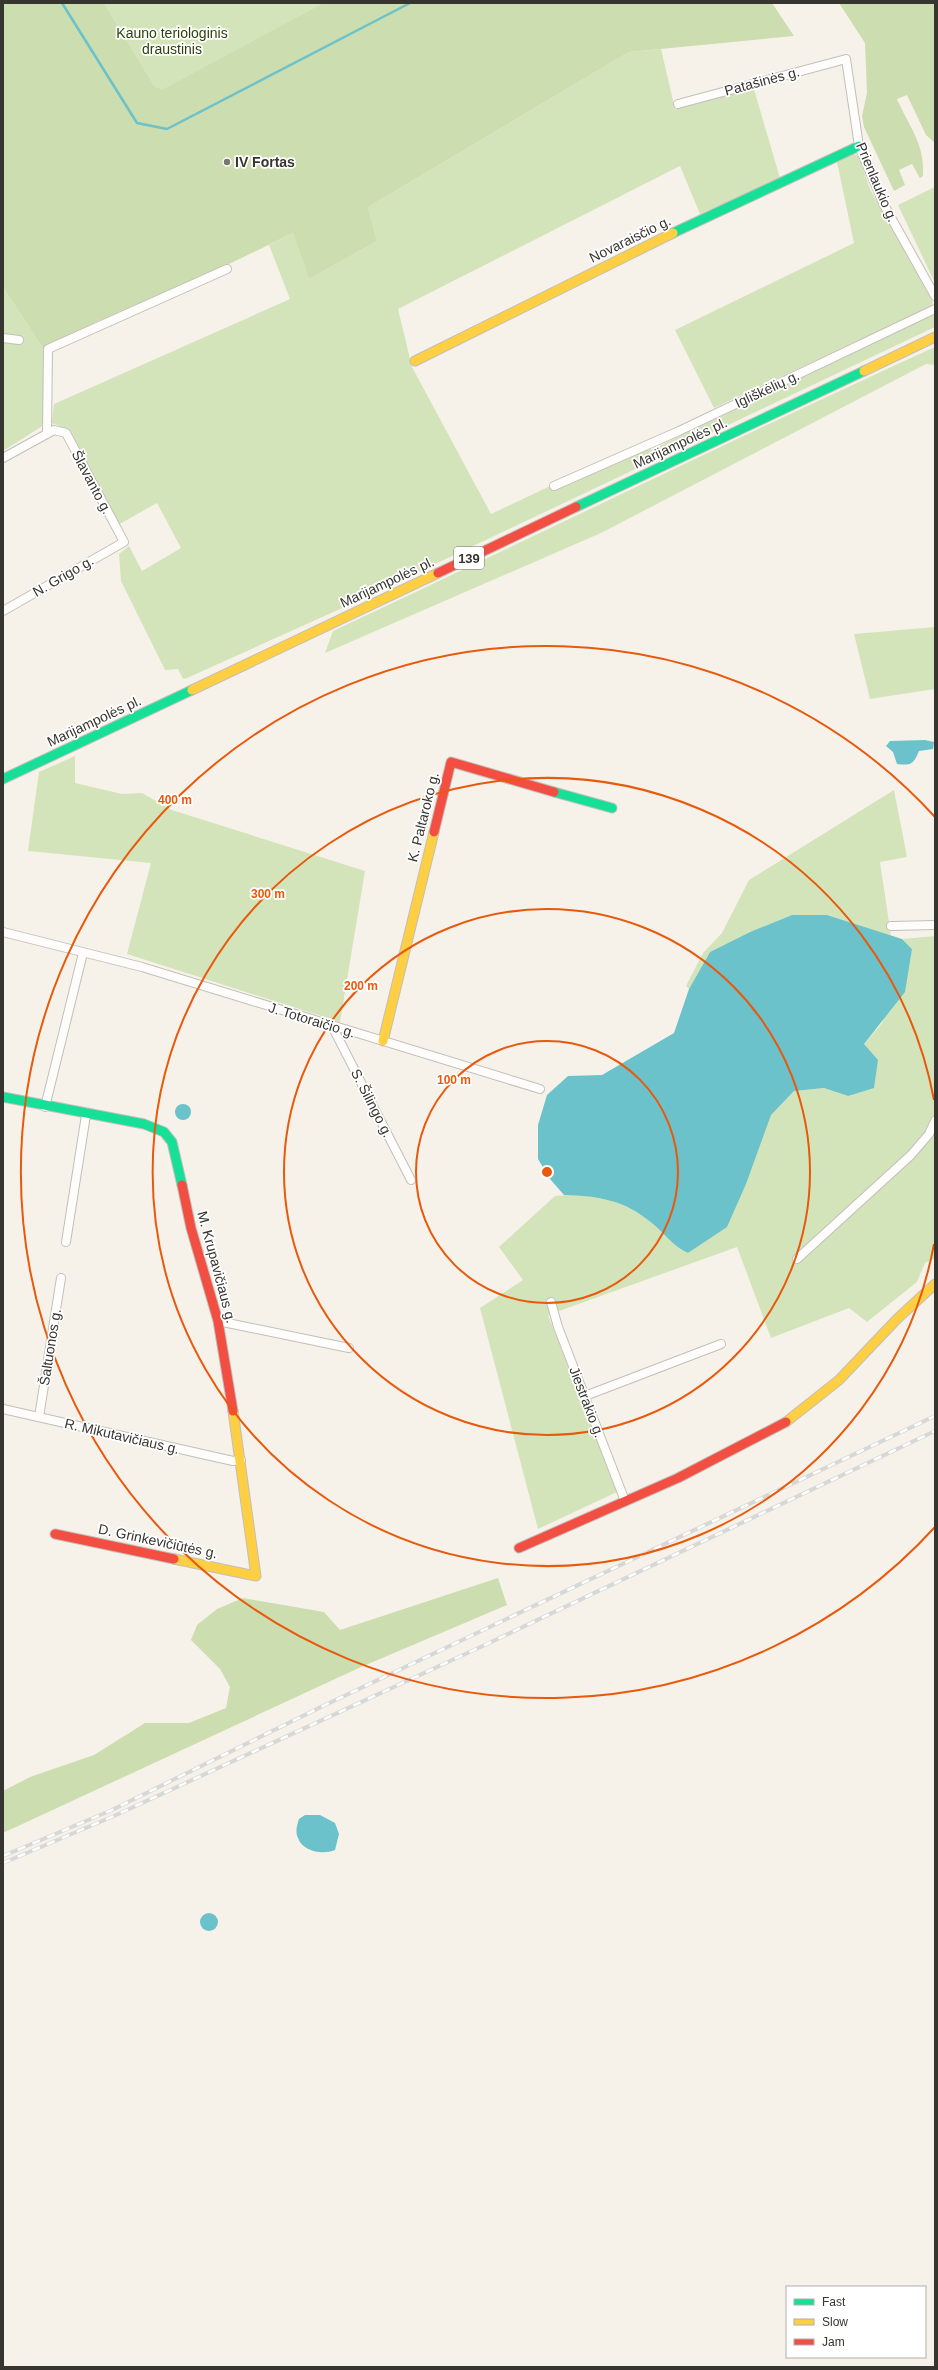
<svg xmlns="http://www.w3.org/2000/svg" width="938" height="2370" font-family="Arial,sans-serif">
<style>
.green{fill:#d4e4ba}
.forest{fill:#ccddaf}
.water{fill:#6bc2ca}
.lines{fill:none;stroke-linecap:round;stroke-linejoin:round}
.stream{stroke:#6bc2ca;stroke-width:2.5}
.street-casing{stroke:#c2bfba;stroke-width:10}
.fast-casing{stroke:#c2bfba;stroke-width:11}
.slow-casing{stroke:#c2bfba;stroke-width:11}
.jam-casing{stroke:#c2bfba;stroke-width:11}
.street{stroke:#fefdfc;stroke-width:8}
.fast{stroke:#16e098;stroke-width:9}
.slow{stroke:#ffcf43;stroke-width:9}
.jam{stroke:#f24e42;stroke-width:9}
.rail-casing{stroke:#d7d7d5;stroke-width:4}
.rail{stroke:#fff;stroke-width:2.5;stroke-dasharray:8;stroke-linecap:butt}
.ring{fill:none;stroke:#e8590c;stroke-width:2}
.poi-dot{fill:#7a7771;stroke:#fff;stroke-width:1.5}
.labels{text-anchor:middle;stroke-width:3.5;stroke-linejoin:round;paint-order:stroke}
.shield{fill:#fff;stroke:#73726e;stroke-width:1}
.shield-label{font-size:13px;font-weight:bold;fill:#373530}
.park-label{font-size:14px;fill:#2c4109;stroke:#fff}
.street-label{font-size:14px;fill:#373530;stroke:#fff}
.poi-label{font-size:14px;font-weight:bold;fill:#373530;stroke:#fff;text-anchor:start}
.centre{fill:#e8590c;stroke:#fff;stroke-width:2}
.ring-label{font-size:12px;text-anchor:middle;font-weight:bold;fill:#e8590c;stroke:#fff;stroke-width:3.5;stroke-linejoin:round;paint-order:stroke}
</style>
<rect width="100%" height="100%" fill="#f6f2ea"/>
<g class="green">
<path d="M104,3H323L162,91L155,87Z"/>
<path d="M661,49L675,109L753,86L780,178L700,214L680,166L398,309L412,367L491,514L645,441L651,450L934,314L935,327L349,605L187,678L183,679L178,669L165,670L121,581L119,554L129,546L142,571L181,548L157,503L118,525L69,430L52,423L54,404L290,299L269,245L293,233L309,279L377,241L368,207L629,52Z"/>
<path d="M853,154L859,156L870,189L933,302L930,307L714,408L675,330L854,243L837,162Z"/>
<path d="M935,187V283L898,205Z"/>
<path d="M3,287L44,350V425L3,451Z"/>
<path d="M935,347V365L926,364L601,533L325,653L333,631C534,537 733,439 935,347Z"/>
<path d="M935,627V689L870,699L854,634Z"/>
<path d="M75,756V783L122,794L142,793L172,810L365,871L340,1022L127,954L151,863L28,851L39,772Z"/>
<path d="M894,790L907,857L880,862L891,936L827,915H792L750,932L710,952L689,989L686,986L703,953L722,933L749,880Z"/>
<path d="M935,936V1258L925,1263L917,1282L867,1322L849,1308L771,1338L737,1247L548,1315L617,1492L538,1529L480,1308L523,1280L499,1247L555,1196C591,1192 625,1200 653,1224C665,1234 673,1246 688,1253L700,1244L761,1139L771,1115L794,1091L824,1088L848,1096L864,1044L882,1023L912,949L902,939Z"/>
</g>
<g class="forest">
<path d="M3,3H104L155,87L162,90L323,3H772L794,36L629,52L368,207L377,241L309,279L293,233L192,282L96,322L44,350L3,287Z"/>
<path d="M839,3H935V143L926,135L907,95L897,99C909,127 925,143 923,176L920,178L912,164L899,170L905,185L894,191L864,127L862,116L867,93L865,43Z"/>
<path d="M498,1578L507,1605L361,1667L3,1833V1791L30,1777L94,1755L145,1723H189L226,1708L230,1687L220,1669L191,1640L197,1625L217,1609L243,1598L324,1612L340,1630Z"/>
</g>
<g class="water">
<path d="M925,740L934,742L933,749L919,751C914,763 912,766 897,764L893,752L886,746L890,741Z"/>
<path d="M792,915H827L902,939L912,949L905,992L864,1044L878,1060L874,1088L848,1096L824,1088L794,1091L771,1115L746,1184L727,1227L688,1253C673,1246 665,1234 653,1224C625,1200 599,1196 564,1195L550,1179L538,1159V1125L547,1095L568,1076L602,1075L674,1033L689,989L710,952L750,932Z"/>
<circle cx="183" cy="1112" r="8"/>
<path d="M305,1815H320L335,1823L339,1834L335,1850C323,1855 303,1852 298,1838C295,1832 297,1825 299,1819Z"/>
<circle cx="209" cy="1922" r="9"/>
</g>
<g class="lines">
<path class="stream" d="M62,3L137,123L167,129L410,3"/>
<g class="street-casing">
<g id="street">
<path d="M678,104L846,59L859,146L884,205L935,296"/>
<path d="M3,338L19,340"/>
<path d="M47,433L48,349L227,269"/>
<path d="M3,458L54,430L66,433L124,542L3,611"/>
<path d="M554,486L679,431L935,309"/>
<path d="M891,926L935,925"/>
<path d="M3,932L142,967L540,1089"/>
<path d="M332,1026L411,1180"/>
<path d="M45,1107L83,953"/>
<path d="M66,1242L86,1115"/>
<path d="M797,1259L911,1155L929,1134L935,1121"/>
<path d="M551,1302L558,1327L625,1501"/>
<path d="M218,1321L349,1348"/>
<path d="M585,1396L721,1344"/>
<path d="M3,1409L233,1461L241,1460"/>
<path d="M39,1417L61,1278"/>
</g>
</g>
<g class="fast-casing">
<g id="fast">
<path d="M673,233L859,146"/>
<path d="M576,507L864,371"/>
<path d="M3,779L192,690"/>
<path d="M554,792L612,808"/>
<path d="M3,1097L144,1124L164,1132L172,1142L182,1185"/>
</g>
</g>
<g class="slow-casing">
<g id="slow">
<path d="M415,361L673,233"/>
<path d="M864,371L935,337"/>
<path d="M192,690L438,573"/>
<path d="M383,1041L434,832"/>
<path d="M786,1422L839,1380L897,1319L935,1284"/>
<path d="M174,1559L256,1576L233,1411"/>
</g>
</g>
<g class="jam-casing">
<g id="jam">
<path d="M438,573L576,507"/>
<path d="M434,832L451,762L554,792"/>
<path d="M182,1185L191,1228L218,1321L233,1411"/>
<path d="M55,1534L174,1559"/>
<path d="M519,1548L678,1478L786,1422"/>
</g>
</g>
<use href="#street" class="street"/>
<use href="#fast" class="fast"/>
<use href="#slow" class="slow"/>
<use href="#jam" class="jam"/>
<g class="rail-casing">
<g id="rail">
<path d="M3,1856L112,1810L323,1706L935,1416"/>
<path d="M3,1863L114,1816L487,1644L935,1431"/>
</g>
</g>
<use href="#rail" class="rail"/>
</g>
<g class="ring">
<circle cx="547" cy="1172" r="131"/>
<circle cx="547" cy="1172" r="263"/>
<path d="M934 1244A394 394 0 1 1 934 1100"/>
<path d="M935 1527A526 526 0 1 1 935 817"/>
</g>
<circle class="poi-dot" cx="227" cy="162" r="4"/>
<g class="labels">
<rect class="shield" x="454" y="547" width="30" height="22" rx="3"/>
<g class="shield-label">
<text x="469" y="563">139</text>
</g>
<g class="park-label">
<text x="172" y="38">Kauno teriologinis<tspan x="172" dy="16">draustinis</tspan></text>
</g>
<g class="street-label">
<text transform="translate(762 81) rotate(-15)" y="5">Patašinės g.</text>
<text transform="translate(877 182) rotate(67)" y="5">Prienlaukio g.</text>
<text transform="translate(630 239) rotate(-26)" y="5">Novaraisčio g.</text>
<text transform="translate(767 389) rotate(-25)" y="5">Igliškėlių g.</text>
<text transform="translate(680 443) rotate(-25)" y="5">Marijampolės pl.</text>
<text transform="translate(92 482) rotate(62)" y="5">Šlavanto g.</text>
<text transform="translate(63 576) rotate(-30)" y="5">N. Grigo g.</text>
<text transform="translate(387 582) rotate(-25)" y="5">Marijampolės pl.</text>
<text transform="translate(94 721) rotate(-25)" y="5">Marijampolės pl.</text>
<text transform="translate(423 817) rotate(-76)" y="5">K. Paltaroko g.</text>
<text transform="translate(312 1020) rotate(17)" y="5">J. Totoraičio g.</text>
<text transform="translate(372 1103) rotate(63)" y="5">S. Šilingo g.</text>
<text transform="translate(217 1267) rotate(75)" y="5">M. Krupavičiaus g.</text>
<text transform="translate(50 1347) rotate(-81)" y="5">Šaltuonos g.</text>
<text transform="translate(587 1402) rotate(69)" y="5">Jiestrakio g.</text>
<text transform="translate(122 1436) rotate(13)" y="5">R. Mikutavičiaus g.</text>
<text transform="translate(158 1541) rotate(12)" y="5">D. Grinkevičiūtės g.</text>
</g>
<g class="poi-label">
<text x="235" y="167">IV Fortas</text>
</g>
</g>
<circle cx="547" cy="1172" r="6" class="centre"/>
<g class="ring-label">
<text x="175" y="804">400 m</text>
<text x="268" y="898">300 m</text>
<text x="361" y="990">200 m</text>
<text x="454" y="1084">100 m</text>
</g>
<rect width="938" height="2370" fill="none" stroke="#373530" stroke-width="8"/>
<rect x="786" y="2286" width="140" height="72" fill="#ffffff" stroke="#afaeac"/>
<rect x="794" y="2299" width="20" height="6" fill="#16e098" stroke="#afaeac"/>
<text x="822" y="2306" font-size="12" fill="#373530">Fast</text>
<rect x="794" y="2319" width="20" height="6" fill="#ffcf43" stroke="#afaeac"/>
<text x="822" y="2326" font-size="12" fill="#373530">Slow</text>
<rect x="794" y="2339" width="20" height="6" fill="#f24e42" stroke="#afaeac"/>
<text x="822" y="2346" font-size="12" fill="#373530">Jam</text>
</svg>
